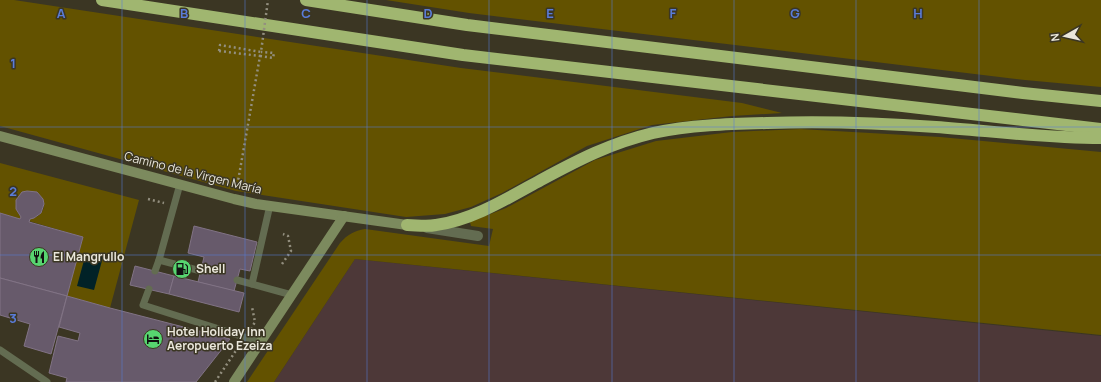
<svg xmlns="http://www.w3.org/2000/svg" width="1101" height="382" font-family="Manrope,sans-serif">
<style>
.education{fill:#4d3838}
.green{fill:#635200}
.water{fill:#012227}
.building{fill:#675a6b;stroke:#817385}
.lines{fill:none;stroke-linecap:round;stroke-linejoin:round}
.path{stroke:#938f7f;stroke-width:2.5;stroke-dasharray:2 3;stroke-linecap:butt}
.lane{stroke:#636c51;stroke-width:7}
.street{stroke:#636c51;stroke-width:10}
.secondary{stroke:#7c8a5e;stroke-width:10}
.highway{stroke:#a0b670;stroke-width:12}
.path-bridge{stroke:#938f7f;stroke-width:2.5;stroke-dasharray:2 3;stroke-linecap:butt}
.grid{fill:none;stroke:#5a7cd9;stroke-width:1;stroke-opacity:0.55}
.labels{text-anchor:middle;stroke-width:3;stroke-linejoin:round;paint-order:stroke}
.street-label{font-size:12px;fill:#eae7db;stroke:#3b3623}
.poi-label{font-size:12px;font-weight:bold;fill:#eae7db;stroke:#3b3623;text-anchor:start}
.grid-label{font-size:13px;text-anchor:middle;font-weight:bold;fill:#5a7cd9;stroke:#3b3623;stroke-width:3;stroke-linejoin:round;paint-order:stroke}
</style>
<rect width="100%" height="100%" fill="#3b3623"/>
<path class="education" d="M355,259L1101,336V382H274Z"/>
<g class="green">
<path d="M0,0H14L461,68L742,103L782,113L732,116L652,125L587,146L502,193L471,207L445,214L406,217L236,191L0,126Z"/>
<path d="M386,0H1101V87L1025,80L469,13Z"/>
<path d="M800,129L940,137L1101,152V335L355,259L274,382H247L340,243C348,234 354,231 365,229L489,246L493,229L471,226L470,222L506,208L595,160L656,141L732,132Z"/>
<path d="M0,163L139,200L110,308L67,296L83,237L29,221L30,219C50,216 48,190 27,191C15,195 12,207 21,217L20,219L0,213Z"/>
</g>
<path class="water" d="M86,253L103,257L94,290L77,286Z"/>
<g class="building">
<path d="M27,191L37,192L43,199L44,204L41,213L34,218L30,219L29,222L83,237L67,296L0,278V213L20,219L21,217L16,209V200L22,192Z"/>
<path d="M194,226L257,242L250,271L240,269L234,291L198,282L204,257L188,253Z"/>
<path d="M135,266L174,276L169,294L130,285Z"/>
<path d="M174,276L244,293L239,312L169,294Z"/>
<path d="M0,278L67,296L51,354L24,346L30,324L0,315Z"/>
<path d="M67,296L110,308L230,339L196,382H66L67,378L49,373L58,336L78,341L80,333L59,327Z"/>
</g>
<g class="lines">
<g class="path">
<path d="M219,51L260,56L237,187"/>
<path d="M260,56L273,58L274,53L261,52"/>
<path d="M148,199L164,203"/>
<path d="M282,264L291,251L288,236L283,234"/>
<path d="M251,329L255,322L252,307"/>
<path d="M215,382L239,346"/>
</g>
<g class="lane">
<path d="M159,260L201,271"/>
<path d="M155,271L159,260L180,184"/>
<path d="M237,280L292,295"/>
<path d="M252,284L270,205"/>
<path d="M149,289L143,305L260,342"/>
<path d="M0,350L47,382"/>
</g>
<path class="street" d="M427,228L478,236"/>
<g class="secondary">
<path d="M0,136L234,199L256,204L407,225"/>
<path d="M234,382L344,216"/>
</g>
<g class="highway">
<path d="M102,0L463,55L1101,129"/>
<path d="M306,0L467,25L1023,93L1101,101"/>
<path d="M407,225C416,225 426,227 436,225C473,220 508,198 541,180C578,160 611,143 653,133C690,125 729,124 767,123C823,121 880,123 936,127C991,131 1046,138 1101,138"/>
</g>
<path class="path-bridge" d="M219,51L220,45L261,52L268,0"/>
</g>
<path class="grid" d="M122,0V382M245,0V382M367,0V382M489,0V382M612,0V382M734,0V382M856,0V382M979,0V382M0,127H1101M0,255H1101"/>
<defs>
<g id="restaurant-disc" transform="scale(1)"><circle r="9.5" fill="#57d570" stroke="#3b3623"/><path d="M-5-6h1v4h1v-4h1v4h1v-4h1v5L-1.5 .5V6h-2V.5L-5-1ZM5-6V6H3V1.5H1.5Q1.5-4 5-6Z" fill="#111"/></g>
<g id="fuel-disc" transform="scale(1)"><circle r="9.5" fill="#57d570" stroke="#3b3623"/><path d="M-5.5-6h7V0h2V4h1.3V-2.5L3-4.5l.8-.8L6-3V5H2.5V1h-1V6h-7ZM-4.2-4.7v3.2H.2V-4.7Z" fill="#111"/></g>
<g id="hotel-disc" transform="scale(1)"><circle r="9.5" fill="#57d570" stroke="#3b3623"/><path d="M-6-4.5h1.5V1H6V5H4.5V3h-9V5H-6ZM-4 0a1.8 1.8 0 1 1 3.6 0ZM.5 0V-2.5h3Q6-2.5 6 0Z" fill="#111"/></g>
</defs>
<g fill-rule="evenodd">
<use href="#restaurant-disc" x="39" y="257"/>
<use href="#fuel-disc" x="182" y="269"/>
<use href="#hotel-disc" x="153" y="339"/>
</g>
<g class="labels">
<g class="street-label">
<text transform="translate(193 173) rotate(14)" y="4">Camino de la Virgen María</text>
</g>
<g class="poi-label">
<text x="53" y="261">El Mangrullo</text>
<text x="196" y="273">Shell</text>
<text x="167" y="336">Hotel Holiday Inn<tspan x="167" dy="14">Aeropuerto Ezeiza</tspan></text>
</g>
</g>
<g class="grid-label">
<text x="61" y="18">A</text>
<text x="184" y="18">B</text>
<text x="306" y="18">C</text>
<text x="428" y="18">D</text>
<text x="550" y="18">E</text>
<text x="673" y="18">F</text>
<text x="795" y="18">G</text>
<text x="918" y="18">H</text>
<text x="13" y="68">1</text>
<text x="13" y="196">2</text>
<text x="13" y="323">3</text>
</g>
<g transform="translate(1065 36) rotate(262)" stroke="#3b3623" stroke-width="3" paint-order="stroke">
<path d="M0-3L7 15L0 10L-7 15Z" fill="#eae7db"/>
<text y="-6" font-size="11" font-weight="bold" text-anchor="middle" fill="#eae7db">N</text>
</g>
</svg>
